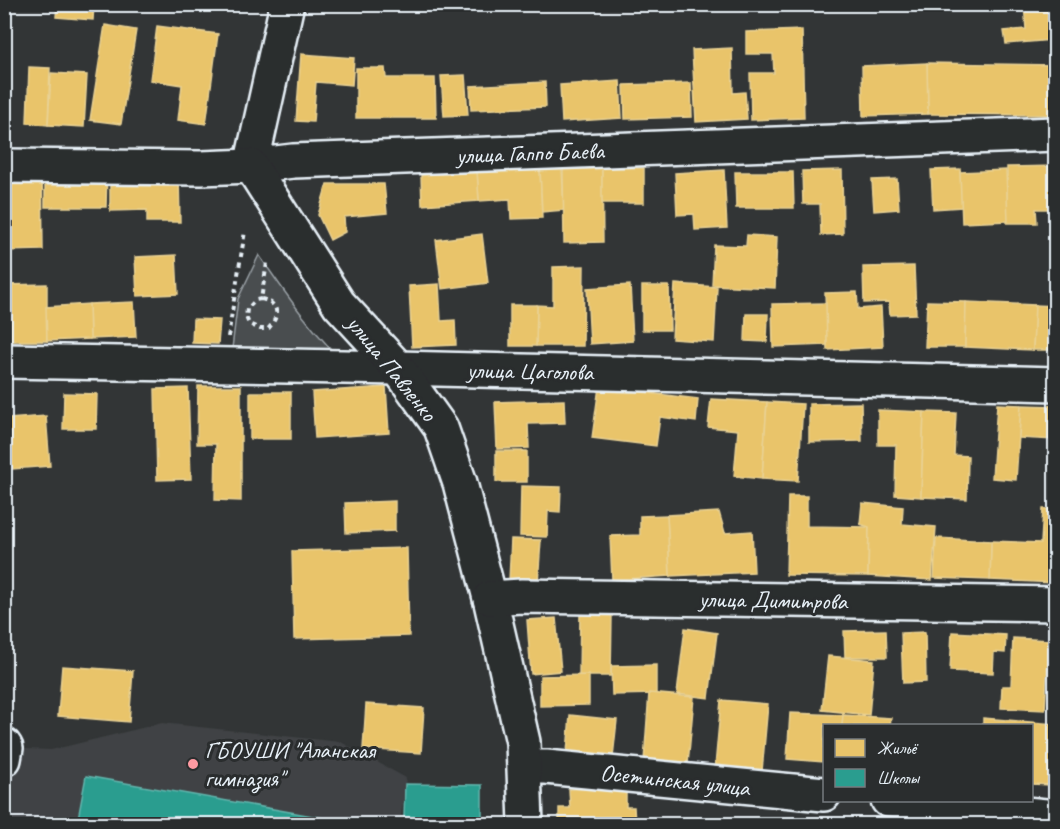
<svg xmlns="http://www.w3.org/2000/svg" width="1060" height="829" font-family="Caveat,sans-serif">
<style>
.built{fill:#3f4244}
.green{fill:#494d4f;stroke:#989fa4;stroke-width:1.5}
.homes{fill:#e9c46a;stroke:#e9d295;stroke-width:1.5}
.schools{fill:#2a9d8f;stroke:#63b6ae;stroke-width:1.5}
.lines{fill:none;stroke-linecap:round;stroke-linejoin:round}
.minor-casing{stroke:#e8f1f8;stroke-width:38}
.major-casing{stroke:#e8f1f8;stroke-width:38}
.path{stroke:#e8f1f8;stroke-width:4;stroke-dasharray:4.5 4.5;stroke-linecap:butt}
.minor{stroke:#2a2d2e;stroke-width:33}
.major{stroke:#2a2d2e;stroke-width:33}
.poi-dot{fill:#ff9aa2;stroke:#2a2d2e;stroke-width:2}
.labels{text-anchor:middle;stroke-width:6;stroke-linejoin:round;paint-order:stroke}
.street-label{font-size:24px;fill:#e8f1f8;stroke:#2a2d2e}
.poi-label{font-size:24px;fill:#e8f1f8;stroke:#2a2d2e;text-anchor:start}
</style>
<rect width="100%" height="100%" fill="#323536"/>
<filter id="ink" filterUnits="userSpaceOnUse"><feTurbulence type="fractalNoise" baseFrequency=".0167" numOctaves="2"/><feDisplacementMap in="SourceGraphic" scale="12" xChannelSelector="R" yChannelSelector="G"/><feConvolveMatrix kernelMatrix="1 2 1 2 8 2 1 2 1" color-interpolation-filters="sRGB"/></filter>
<g filter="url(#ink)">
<path class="built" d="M162,723L341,742L406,778L400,824H5V748L51,750Z"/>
<path class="green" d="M259,255C287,296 315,336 351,369L231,357L238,299Z"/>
<g class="homes">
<path d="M57,4H94L93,20L56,17Z"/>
<path d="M151,4H208L207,11Z"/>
<path d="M1024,4H1049L1052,40L1006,44L1004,31L1026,29Z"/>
<path d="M105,25L136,30L121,124L90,120Z"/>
<path d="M157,26L218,34L206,124L178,120L182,85L150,80Z"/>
<path d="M802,30L804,118L751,120L750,73H774L773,54H746V32Z"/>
<path d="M732,48L733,93L745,92L747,119L696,122L692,50Z"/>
<path d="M301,54L354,58L352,85L316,82L313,122L296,121Z"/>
<path d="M927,63L1056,65V115L928,114Z"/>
<path d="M927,63L928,114L863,116L862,66Z"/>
<path d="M29,67L50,68L48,125L27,123Z"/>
<path d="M356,68H385L386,78H435L436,118H356Z"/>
<path d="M51,73L87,75L84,127L48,125Z"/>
<path d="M465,75L468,115L444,116L441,76Z"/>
<path d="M620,81L622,118L562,122L560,85Z"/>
<path d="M545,82L546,107L471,110L470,86Z"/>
<path d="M691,83L692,117L625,119L624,85Z"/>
<path d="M1056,166V242H1049V209H1036L1037,223H1007V167Z"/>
<path d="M42,167L43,250L4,251V234H10L9,168Z"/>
<path d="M540,168L542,218L511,219L510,199L479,201L477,171Z"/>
<path d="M540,168H562L564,210L542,212Z"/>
<path d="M602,168L603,242L564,243L563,169Z"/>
<rect x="602" y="168" width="42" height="35"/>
<path d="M45,169H107L106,207H45Z"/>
<path d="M960,169L962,207L933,209L931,170Z"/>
<path d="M724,170L727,228L695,230L694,214L677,215L675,173Z"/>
<path d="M842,170L843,234L821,235L820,204H803L802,171Z"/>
<path d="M1006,170L1008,221L962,223L960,172Z"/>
<path d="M477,171L479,201L422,205L421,175Z"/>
<path d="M735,172H793L794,208H736Z"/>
<path d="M110,176H179L180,222H147V210L110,211Z"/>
<path d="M897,179L899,209L874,211L872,180Z"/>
<path d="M327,184H384L387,213L344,217L345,232L330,240L318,215Z"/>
<path d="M482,234L488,283L442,289L436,240Z"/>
<path d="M747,235L777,237L775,288L712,285L714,245L746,246Z"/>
<path d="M176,255L178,294L137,296L135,257Z"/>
<path d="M584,266L583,346H536L537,305L553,306V267Z"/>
<path d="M914,266L916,314L890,315L889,302L864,303L863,267Z"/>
<path d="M47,284V341H4V285Z"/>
<path d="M439,284L441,321L455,320L456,345L412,347L409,286Z"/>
<path d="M675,284L717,287L714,342L672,339Z"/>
<path d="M630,285L633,341L590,344L587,288Z"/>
<path d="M642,286H669L670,330H642Z"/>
<path d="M857,292L858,309L881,307L883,347L827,350L825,293Z"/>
<path d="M927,301L966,302L965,347H925Z"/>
<path d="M134,302L136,337L90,339L89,304Z"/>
<path d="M966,302L1035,305L1033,350L965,347Z"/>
<path d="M826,303L827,345L773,347L772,304Z"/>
<path d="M89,304L90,339L47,341L46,307Z"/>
<path d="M510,305H537L536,346H510Z"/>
<path d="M1035,305L1056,306V350H1033Z"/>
<path d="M746,314H768L767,342L745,341Z"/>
<path d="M193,319L220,320L218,344L192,343Z"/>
<path d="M198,386H241V501L215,500L216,444H197Z"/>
<path d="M386,387L389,433L315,438L312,392Z"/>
<path d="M599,387L698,399L696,422L660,417L656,446L592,438Z"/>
<path d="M188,388L191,479L157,480L155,389Z"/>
<rect x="250" y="392" width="41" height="47"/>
<path d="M64,393L97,394L96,429H63Z"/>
<path d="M711,399L767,402L762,479L734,476L738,430L708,427Z"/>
<path d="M564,400L565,423L528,424L529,448L497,449L495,402Z"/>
<path d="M767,402L803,404L798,481L762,479Z"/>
<path d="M861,403L862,441L809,442V404Z"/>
<path d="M997,404L1021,405L1016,480L992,478Z"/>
<path d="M1021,405L1056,406V440L1019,438Z"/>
<path d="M878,410L924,412L921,497L895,495L896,445H878Z"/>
<path d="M924,412L956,413L954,455L968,456L967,499L921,497Z"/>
<path d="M46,416L50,466L12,469L8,419Z"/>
<rect x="496" y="451" width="31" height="31"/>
<path d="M521,486L561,487L560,512L548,511L547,537L520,536Z"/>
<path d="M788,496H807V526L869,527L868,576L786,575Z"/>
<path d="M395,501V531L346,533L345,503Z"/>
<path d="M862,503L903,507L902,524L936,527L932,580L868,576L869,527L860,524Z"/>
<path d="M1043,509H1056V583L990,580L991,541L1041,543Z"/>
<path d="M719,512L725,533L752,531L754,572L670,576L667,515Z"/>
<path d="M667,515L670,576L612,580L610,536L640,535V516Z"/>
<path d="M936,538L991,541L990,580L934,578Z"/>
<path d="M511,539L541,540L538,583L509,581Z"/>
<path d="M407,548L409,636L294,639L292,551Z"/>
<path d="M580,614L612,615L611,676H579Z"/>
<path d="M556,618L561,671L531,674L527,620Z"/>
<path d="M685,628L717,633L709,698L677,694Z"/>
<path d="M886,630L887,657H845L844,631Z"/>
<path d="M925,632L926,682L903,683L901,633Z"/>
<path d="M952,632L1006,635L1005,653L994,652L993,673L950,671Z"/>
<path d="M1013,638L1049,640L1045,710L1001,708L1002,686H1011Z"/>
<path d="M828,656L874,660L869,715L822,710Z"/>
<path d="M656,665V694L612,695L611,666Z"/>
<path d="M62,666L133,671L129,722L58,716Z"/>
<path d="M589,675V705L540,706V676Z"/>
<path d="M649,693L694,697L688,764L644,761Z"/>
<path d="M721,700L768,704L762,771L715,767Z"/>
<path d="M366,704L424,708L421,753L363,749Z"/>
<path d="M790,713L843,715L842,726H824V762L787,759Z"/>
<path d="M570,715L617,720L613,757L567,753Z"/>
<path d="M843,715L891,718L890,726H842Z"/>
<path d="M983,718L1055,724L1050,785L1032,784V726H983Z"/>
<path d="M626,788V807H634L635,824H559V808H570L569,789Z"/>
<path d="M784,821L831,824H784Z"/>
</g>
<g class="schools">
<path d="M86,776L330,819L329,824H77Z"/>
<path d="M405,784L482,785V819L404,817Z"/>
</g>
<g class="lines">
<g class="minor-casing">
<g id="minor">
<path d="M287,4L251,166L293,161L1056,134"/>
<path d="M4,361L398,368L1056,384"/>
<path d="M4,745L6,748L4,759"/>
<path d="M525,767H546L824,794"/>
<path d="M888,800L1056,817"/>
</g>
</g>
<g class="major-casing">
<g id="major">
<path d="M4,166L201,168L251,166L339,304L398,368L441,428L460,483L490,598L523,742L526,824"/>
<path d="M490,598L522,596L1056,604"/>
</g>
</g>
<g class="path">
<path d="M261,299L256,300L247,309L246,317L249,324L260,329H268C280,316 280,303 261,299L267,263"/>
<path d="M228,337L245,231"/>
</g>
<use href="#minor" class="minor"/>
<use href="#major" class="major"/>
</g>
</g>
<circle class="poi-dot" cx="193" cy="764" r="6"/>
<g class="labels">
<g class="street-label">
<text transform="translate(530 153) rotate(-2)" y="8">улица Гаппо Баева</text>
<text transform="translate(392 368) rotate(51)" y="8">улица Павленко</text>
<text transform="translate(530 371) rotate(1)" y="8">улица Цаголова</text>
<text transform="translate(773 600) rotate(1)" y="8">улица Димитрова</text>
<text transform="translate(675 780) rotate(6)" y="8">Осетинская улица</text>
</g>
<g class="poi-label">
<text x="205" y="758">ГБОУШИ "Аланская<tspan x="205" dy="28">гимназия"</tspan></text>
</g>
</g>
<rect width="1060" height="829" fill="none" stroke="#2a2d2e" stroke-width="24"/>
<rect x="12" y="12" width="1036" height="805" fill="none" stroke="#e8f1f8" stroke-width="2" filter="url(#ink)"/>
<rect x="823" y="724" width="210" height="78" fill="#2a2d2e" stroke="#767b7f" stroke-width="1.5"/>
<rect x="835" y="739" width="30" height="18" fill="#e9c46a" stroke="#767b7f" stroke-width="1.5"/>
<text x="877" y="754" font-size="18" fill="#e8f1f8">Жильё</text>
<rect x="835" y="769" width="30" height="18" fill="#2a9d8f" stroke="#767b7f" stroke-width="1.5"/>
<text x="877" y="784" font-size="18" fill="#e8f1f8">Школы</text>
</svg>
